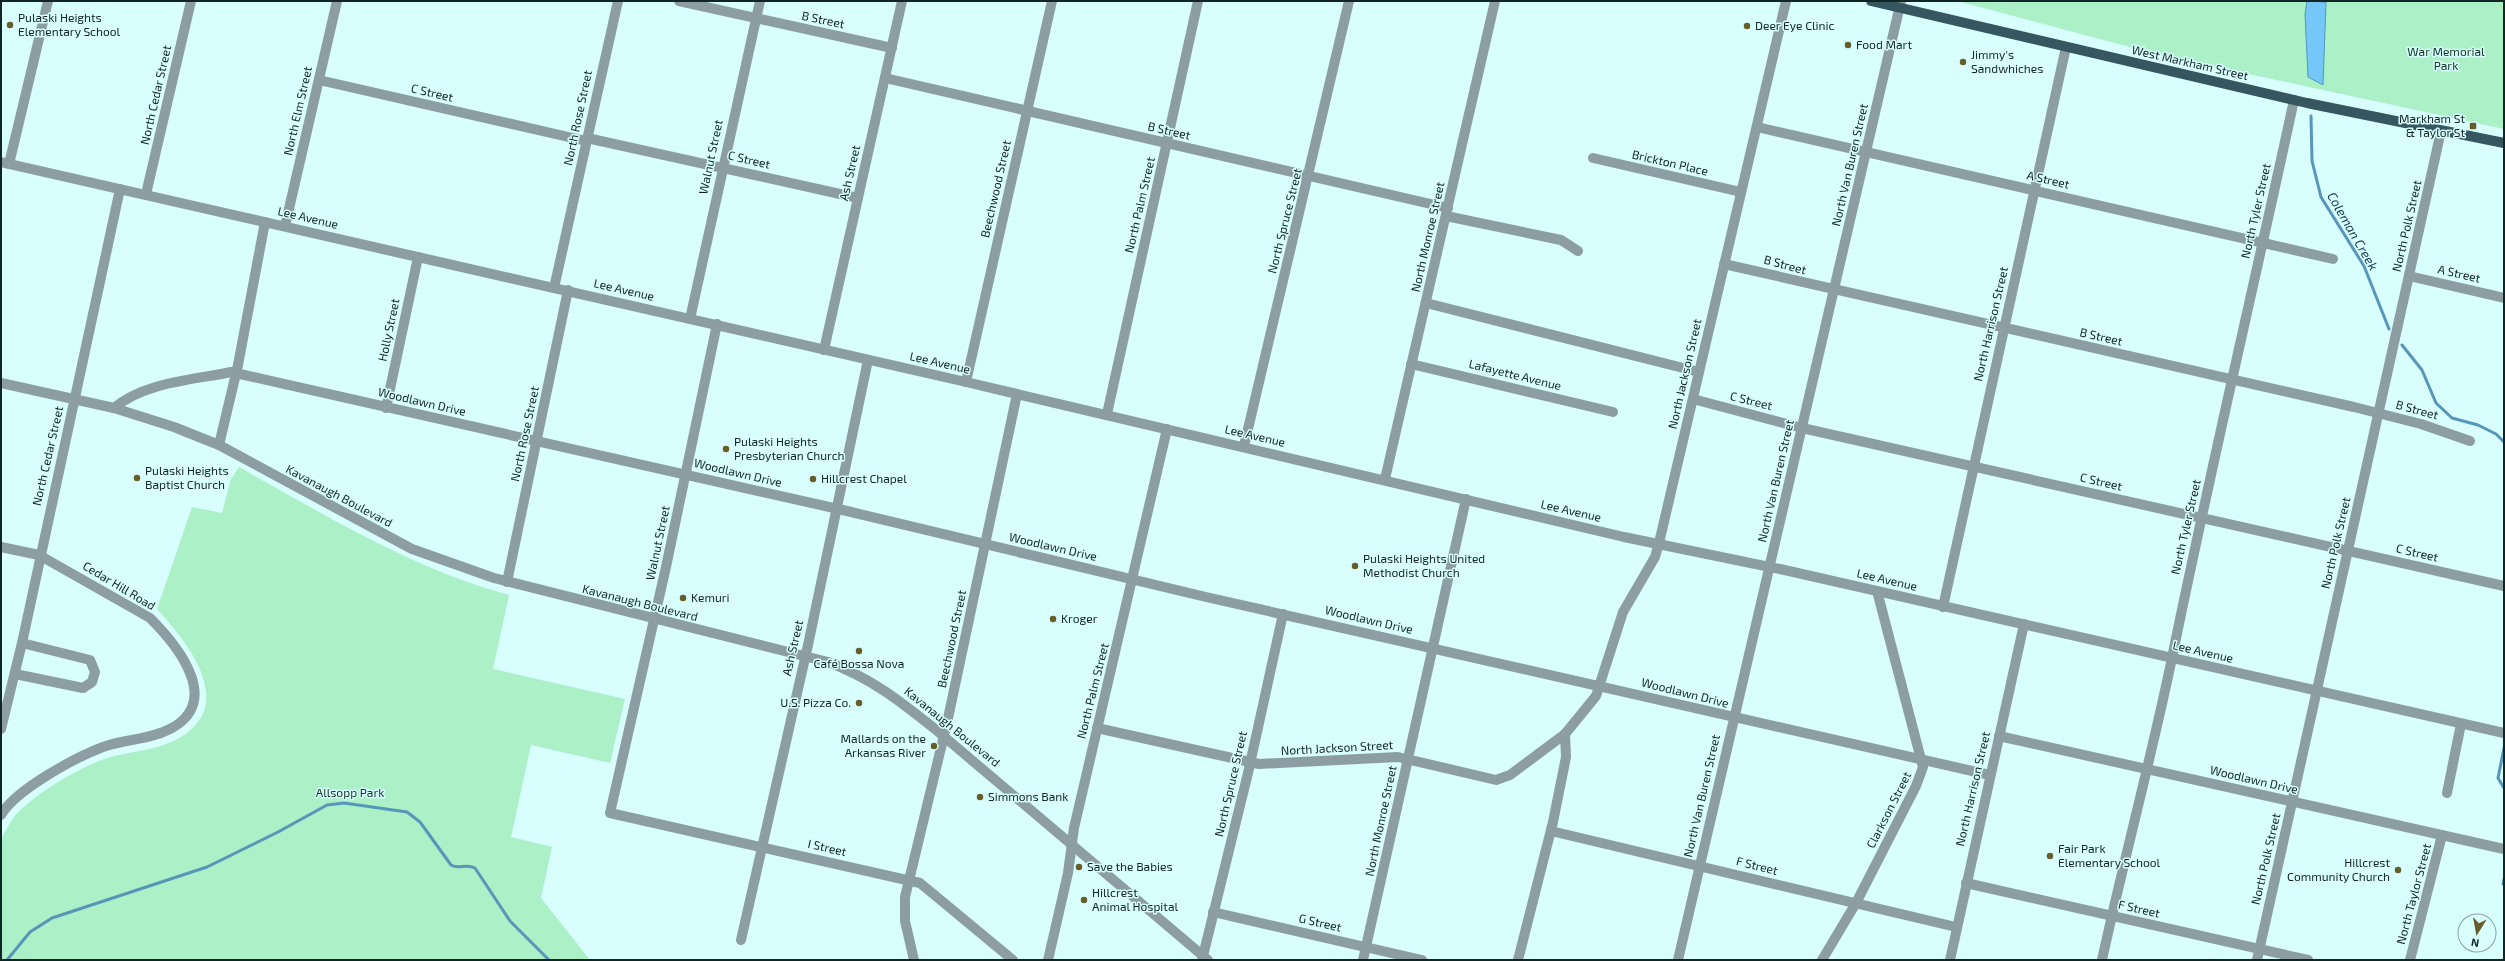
<svg xmlns="http://www.w3.org/2000/svg" width="2505" height="961" font-family="'Exo 2',sans-serif">
<style>
.green{fill:#abf0c6}
.water{fill:#75c7f8;stroke:#5796b9}
.lines{fill:none;stroke-linecap:round;stroke-linejoin:round}
.stream{stroke:#5796b9;stroke-width:3}
.minor{stroke:#8c9ea3;stroke-width:10}
.major{stroke:#365760;stroke-width:10}
.poi-dot{fill:#675d2a;stroke:#d8fefe;stroke-width:1.5}
.labels{text-anchor:middle;stroke-width:3;stroke-linejoin:round;paint-order:stroke}
.poi-label{font-size:12px;fill:#122525;stroke:#d8fefe;text-anchor:start}
.street-label{font-size:12px;fill:#122525;stroke:#d8fefe}
.park-label{font-size:12px;fill:#123623;stroke:#d8fefe}
.water-label{font-size:13px;font-style:italic;fill:#173b4f;stroke:#d8fefe}
</style>
<rect width="100%" height="100%" fill="#d8fefe"/>
<g class="green">
<path d="M1957,1H2504V129L2156,54Z"/>
<path d="M239,467C329,517 408,567 509,595L493,669L625,699L610,763L531,745L511,837L552,847L541,898L590,960H1C1,933 1,906 1,878C1,867 0,853 1,842C2,836 7,828 10,823C24,799 80,767 107,758C127,752 149,751 169,743C241,712 193,648 157,609L192,507L222,513L231,479Z"/>
</g>
<path class="water" d="M2307,1L2326,2L2323,85L2308,77L2305,14Z"/>
<g class="lines">
<g class="stream">
<path d="M2311,116L2312,161L2321,197L2364,266L2389,329"/>
<path d="M2402,345L2422,370L2436,403L2452,418L2478,425L2496,434L2504,442"/>
<path d="M2504,748L2498,778L2504,788"/>
<path d="M2503,884L2504,879"/>
<path d="M7,960L30,932L52,918L207,867L278,832L327,805L344,803L407,812L420,822L451,865C459,870 466,863 475,868L510,921L549,960"/>
</g>
<g class="minor">
<path d="M679,1L892,48"/>
<path d="M885,78L1448,208"/>
<path d="M319,80L586,141"/>
<path d="M1757,127L2333,259"/>
<path d="M587,138L858,198"/>
<path d="M1593,158L1741,192"/>
<path d="M1,162L966,382L1624,537L1780,569L2504,733"/>
<path d="M9,164L48,1"/>
<path d="M146,194L191,1"/>
<path d="M1446,216L1561,240L1578,251"/>
<path d="M285,226L337,1"/>
<path d="M1724,264L2354,407L2421,424L2470,441"/>
<path d="M2409,276L2504,298"/>
<path d="M554,288L618,1"/>
<path d="M1426,303L1699,372"/>
<path d="M690,319L760,1"/>
<path d="M717,324L666,567L610,813L920,883L1013,960"/>
<path d="M824,350L902,1"/>
<path d="M1411,364L1613,412"/>
<path d="M966,382L1052,1"/>
<path d="M1,383L114,408L174,427L219,445L412,549L494,578L828,662C871,678 900,701 935,729L1208,960"/>
<path d="M1693,399L1802,428L2504,586"/>
<path d="M114,408C144,382 194,380 231,372L847,511L1206,597L1990,775"/>
<path d="M386,408L418,257"/>
<path d="M1107,414L1198,1"/>
<path d="M219,445L238,365L265,222"/>
<path d="M1244,446L1349,1"/>
<path d="M1385,479L1495,1"/>
<path d="M1,547L39,555L150,618C178,646 223,702 170,729C149,740 125,739 103,747C76,757 15,790 1,815"/>
<path d="M507,582L568,290"/>
<path d="M1943,607L2066,47"/>
<path d="M15,674L83,688L92,682L95,672L90,660L22,643"/>
<path d="M1097,728L1259,764L1398,757L1496,780L1510,775L1565,734L1596,696L1623,612L1655,557L1659,543L1786,1"/>
<path d="M1,729L22,643L120,189"/>
<path d="M1999,736L2504,849"/>
<path d="M2447,793L2461,724"/>
<path d="M1551,831L1956,927"/>
<path d="M1966,883L2308,960"/>
<path d="M1213,912L1422,960"/>
<path d="M741,940L808,645L868,360"/>
<path d="M914,960L905,921V897L947,723L1017,394"/>
<path d="M1048,960L1068,873L1074,828L1167,429"/>
<path d="M1202,960L1248,773L1283,614"/>
<path d="M1363,960L1466,499"/>
<path d="M1518,960L1553,822L1566,757L1565,734"/>
<path d="M1678,960L1901,1"/>
<path d="M1822,960L1856,903L1916,786L1923,767L1877,591"/>
<path d="M1950,960L2024,624"/>
<path d="M2102,960C2124,859 2151,759 2172,658C2210,471 2254,286 2294,100"/>
<path d="M2257,960L2441,131"/>
<path d="M2410,960L2442,835"/>
</g>
<path class="major" d="M1871,1L2307,103L2504,143"/>
</g>
<g class="poi-dot">
<circle cx="10" cy="25" r="4"/>
<circle cx="1747" cy="26" r="4"/>
<circle cx="1848" cy="45" r="4"/>
<circle cx="1963" cy="62" r="4"/>
<rect x="2469" y="122" width="8" height="8" rx="2"/>
<circle cx="726" cy="449" r="4"/>
<circle cx="137" cy="478" r="4"/>
<circle cx="813" cy="479" r="4"/>
<circle cx="1355" cy="566" r="4"/>
<circle cx="683" cy="598" r="4"/>
<circle cx="1053" cy="619" r="4"/>
<circle cx="859" cy="651" r="4"/>
<circle cx="859" cy="703" r="4"/>
<circle cx="934" cy="746" r="4"/>
<circle cx="980" cy="797" r="4"/>
<circle cx="2050" cy="856" r="4"/>
<circle cx="1079" cy="867" r="4"/>
<circle cx="2398" cy="870" r="4"/>
<circle cx="1084" cy="900" r="4"/>
</g>
<g class="labels">
<g class="poi-label">
<text x="18" y="22">Pulaski Heights<tspan x="18" dy="14">Elementary School</tspan></text>
<text x="1755" y="30">Deer Eye Clinic</text>
<text x="1856" y="49">Food Mart</text>
<text x="1971" y="59">Jimmy's<tspan x="1971" dy="14">Sandwhiches</tspan></text>
<text x="2465" y="123" text-anchor="end">Markham St<tspan x="2465" dy="14">&amp; Taylor St</tspan></text>
<text x="734" y="446">Pulaski Heights<tspan x="734" dy="14">Presbyterian Church</tspan></text>
<text x="145" y="475">Pulaski Heights<tspan x="145" dy="14">Baptist Church</tspan></text>
<text x="821" y="483">Hillcrest Chapel</text>
<text x="1363" y="563">Pulaski Heights United<tspan x="1363" dy="14">Methodist Church</tspan></text>
<text x="691" y="602">Kemuri</text>
<text x="1061" y="623">Kroger</text>
<text x="859" y="668" text-anchor="middle">Café Bossa Nova</text>
<text x="851" y="707" text-anchor="end">U.S. Pizza Co.</text>
<text x="926" y="743" text-anchor="end">Mallards on the<tspan x="926" dy="14">Arkansas River</tspan></text>
<text x="988" y="801">Simmons Bank</text>
<text x="2058" y="853">Fair Park<tspan x="2058" dy="14">Elementary School</tspan></text>
<text x="2390" y="867" text-anchor="end">Hillcrest<tspan x="2390" dy="14">Community Church</tspan></text>
<text x="1087" y="871">Save the Babies</text>
<text x="1092" y="897">Hillcrest<tspan x="1092" dy="14">Animal Hospital</tspan></text>
</g>
<g class="street-label">
<text transform="translate(823 20) rotate(12)" y="4">B Street</text>
<text transform="translate(2190 63) rotate(13)" y="4">West Markham Street</text>
<text transform="translate(432 93) rotate(13)" y="4">C Street</text>
<text transform="translate(156 95) rotate(-77)" y="4">North Cedar Street</text>
<text transform="translate(298 111) rotate(-77)" y="4">North Elm Street</text>
<text transform="translate(578 118) rotate(-78)" y="4">North Rose Street</text>
<text transform="translate(1169 131) rotate(13)" y="4">B Street</text>
<text transform="translate(711 157) rotate(-78)" y="4">Walnut Street</text>
<text transform="translate(749 160) rotate(13)" y="4">C Street</text>
<text transform="translate(1670 163) rotate(13)" y="4">Brickton Place</text>
<text transform="translate(1850 165) rotate(-77)" y="4">North Van Buren Street</text>
<text transform="translate(850 173) rotate(-77)" y="4">Ash Street</text>
<text transform="translate(2048 180) rotate(13)" y="4">A Street</text>
<text transform="translate(996 189) rotate(-77)" y="4">Beechwood Street</text>
<text transform="translate(1140 205) rotate(-77)" y="4">North Palm Street</text>
<text transform="translate(2256 211) rotate(-77)" y="4">North Tyler Street</text>
<text transform="translate(308 218) rotate(13)" y="4">Lee Avenue</text>
<text transform="translate(1285 221) rotate(-76)" y="4">North Spruce Street</text>
<text transform="translate(2407 226) rotate(-77)" y="4">North Polk Street</text>
<text transform="translate(1428 237) rotate(-77)" y="4">North Monroe Street</text>
<text transform="translate(1785 265) rotate(15)" y="4">B Street</text>
<text transform="translate(2459 274) rotate(13)" y="4">A Street</text>
<text transform="translate(624 290) rotate(13)" y="4">Lee Avenue</text>
<text transform="translate(1991 324) rotate(-77)" y="4">North Harrison Street</text>
<text transform="translate(389 330) rotate(-78)" y="4">Holly Street</text>
<text transform="translate(2101 337) rotate(13)" y="4">B Street</text>
<text transform="translate(940 363) rotate(13)" y="4">Lee Avenue</text>
<text transform="translate(1685 374) rotate(-77)" y="4">North Jackson Street</text>
<text transform="translate(1515 375) rotate(14)" y="4">Lafayette Avenue</text>
<text transform="translate(1751 401) rotate(14)" y="4">C Street</text>
<text transform="translate(422 402) rotate(13)" y="4">Woodlawn Drive</text>
<text transform="translate(2417 410) rotate(15)" y="4">B Street</text>
<text transform="translate(525 434) rotate(-78)" y="4">North Rose Street</text>
<text transform="translate(1255 436) rotate(13)" y="4">Lee Avenue</text>
<text transform="translate(48 456) rotate(-77)" y="4">North Cedar Street</text>
<text transform="translate(738 473) rotate(13)" y="4">Woodlawn Drive</text>
<text transform="translate(1776 481) rotate(-77)" y="4">North Van Buren Street</text>
<text transform="translate(2101 482) rotate(13)" y="4">C Street</text>
<text transform="translate(339 496) rotate(28)" y="4">Kavanaugh Boulevard</text>
<text transform="translate(1571 511) rotate(13)" y="4">Lee Avenue</text>
<text transform="translate(2186 527) rotate(-77)" y="4">North Tyler Street</text>
<text transform="translate(658 543) rotate(-78)" y="4">Walnut Street</text>
<text transform="translate(2336 543) rotate(-77)" y="4">North Polk Street</text>
<text transform="translate(1053 547) rotate(13)" y="4">Woodlawn Drive</text>
<text transform="translate(2417 553) rotate(13)" y="4">C Street</text>
<text transform="translate(1887 580) rotate(13)" y="4">Lee Avenue</text>
<text transform="translate(119 586) rotate(31)" y="4">Cedar Hill Road</text>
<text transform="translate(640 603) rotate(14)" y="4">Kavanaugh Boulevard</text>
<text transform="translate(1369 620) rotate(13)" y="4">Woodlawn Drive</text>
<text transform="translate(952 639) rotate(-78)" y="4">Beechwood Street</text>
<text transform="translate(793 648) rotate(-77)" y="4">Ash Street</text>
<text transform="translate(2203 652) rotate(13)" y="4">Lee Avenue</text>
<text transform="translate(1093 691) rotate(-76)" y="4">North Palm Street</text>
<text transform="translate(1685 693) rotate(14)" y="4">Woodlawn Drive</text>
<text transform="translate(952 727) rotate(39)" y="4">Kavanaugh Boulevard</text>
<text transform="translate(1337 748) rotate(-3)" y="4">North Jackson Street</text>
<text transform="translate(2254 780) rotate(13)" y="4">Woodlawn Drive</text>
<text transform="translate(1231 784) rotate(-77)" y="4">North Spruce Street</text>
<text transform="translate(1973 789) rotate(-77)" y="4">North Harrison Street</text>
<text transform="translate(1702 796) rotate(-77)" y="4">North Van Buren Street</text>
<text transform="translate(1889 810) rotate(-63)" y="4">Clarkson Street</text>
<text transform="translate(1381 821) rotate(-78)" y="4">North Monroe Street</text>
<text transform="translate(827 848) rotate(13)" y="4">I Street</text>
<text transform="translate(2266 859) rotate(-77)" y="4">North Polk Street</text>
<text transform="translate(1757 866) rotate(14)" y="4">F Street</text>
<text transform="translate(2414 894) rotate(-75)" y="4">North Taylor Street</text>
<text transform="translate(2139 909) rotate(13)" y="4">F Street</text>
<text transform="translate(1320 923) rotate(13)" y="4">G Street</text>
</g>
<g class="park-label">
<text x="2446" y="56">War Memorial<tspan x="2446" dy="14">Park</tspan></text>
<text x="350" y="797">Allsopp Park</text>
</g>
<g class="water-label">
<text transform="translate(2353 231) rotate(60)" y="5">Coleman Creek</text>
</g>
</g>
<rect width="2505" height="961" fill="none" stroke="#122525" stroke-width="4"/>
<g transform="translate(2477 933) rotate(191)"><circle r="19" fill="#d8fefe" stroke="#89a7a7"/>
<path d="M0-3L7 15L0 10L-7 15Z" fill="#675d2a"/>
<text y="-6" font-size="11" font-weight="bold" text-anchor="middle" fill="#122525">N</text>
</g>
</svg>
